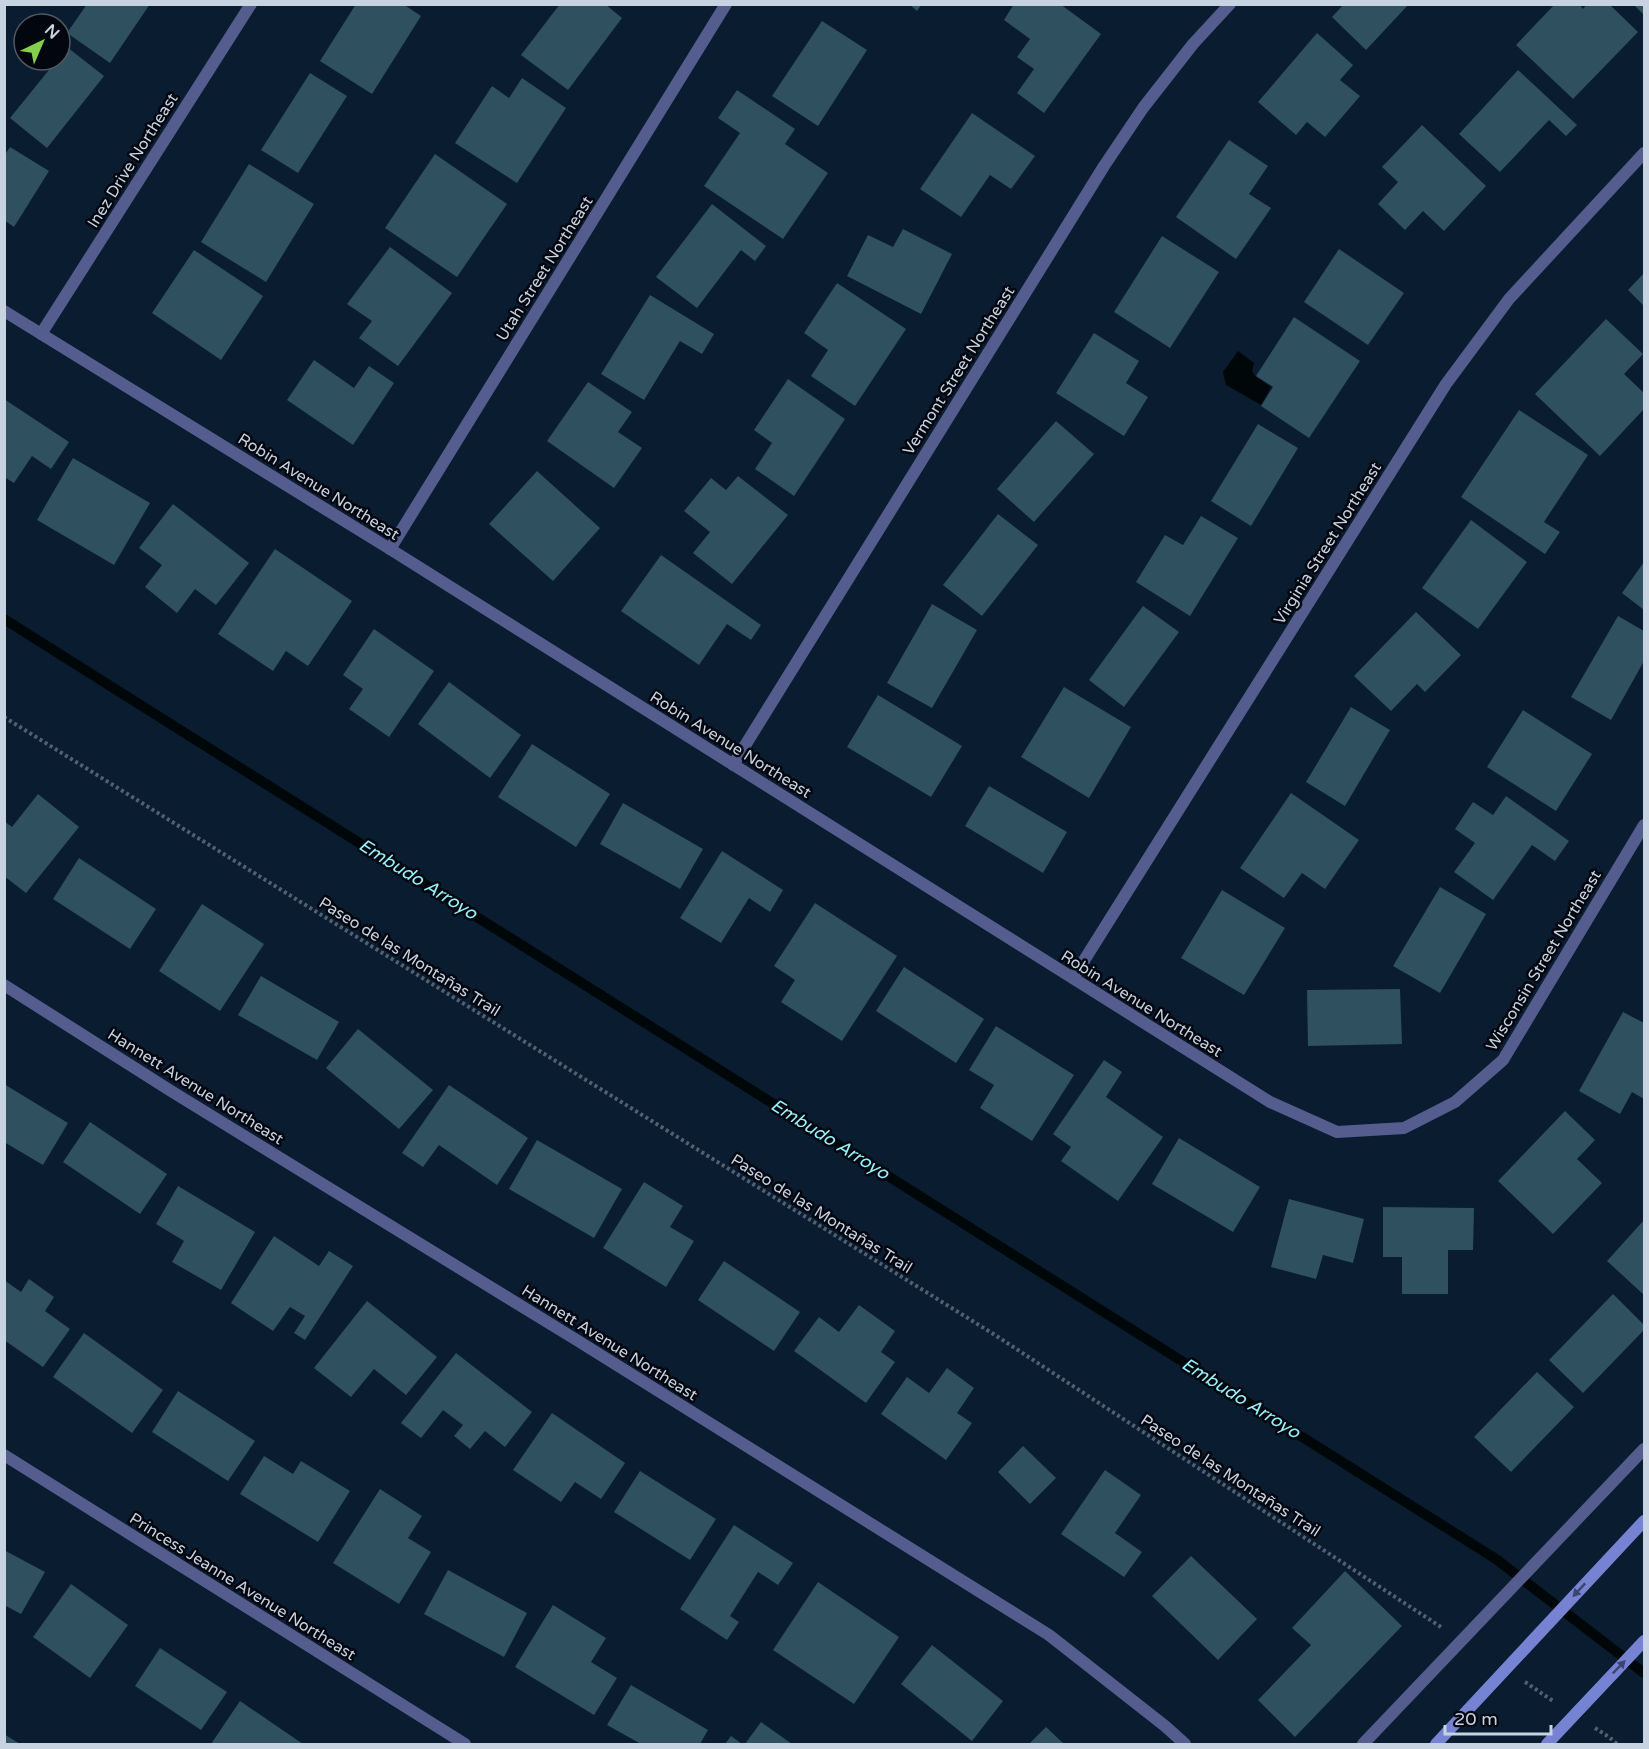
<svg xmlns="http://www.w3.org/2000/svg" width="1649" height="1749" font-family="'Varela Round',sans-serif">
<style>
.water{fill:#000708}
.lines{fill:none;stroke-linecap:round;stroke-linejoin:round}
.stream{stroke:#000708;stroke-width:10}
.building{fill:#2e505f}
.path{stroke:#506172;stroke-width:4;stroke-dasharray:3 3;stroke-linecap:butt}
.minor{stroke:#555d8e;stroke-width:12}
.secondary{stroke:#7682d2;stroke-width:12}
.oneway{fill:#3c4470}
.labels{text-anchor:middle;stroke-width:5;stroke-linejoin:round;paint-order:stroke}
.street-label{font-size:16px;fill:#c7d3e1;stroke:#02060e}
.water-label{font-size:18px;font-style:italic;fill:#97f2fc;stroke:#02060e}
</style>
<rect width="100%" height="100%" fill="#091c30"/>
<path class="water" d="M1238,351L1254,363L1252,371L1255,376L1271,387L1261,405L1226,385L1223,372Z"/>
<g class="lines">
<path class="stream" d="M4,619L1496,1559L1644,1673"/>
</g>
<g class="building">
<path d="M87,4H150L110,63L67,33Z"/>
<path d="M356,4H403L421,16L372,94L320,61Z"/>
<path d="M560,4H605L622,18L568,90L521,55Z"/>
<path d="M909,4H922L917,11Z"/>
<path d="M1014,4H1060L1101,34L1044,113L1017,93L1034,69L1017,57L1030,39L1004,20Z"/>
<path d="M1344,4H1409L1366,50L1332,17Z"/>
<path d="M1555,4H1579L1583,9L1587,4H1609L1638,32L1573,99L1516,45Z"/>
<path d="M1633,4H1644V15Z"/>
<path d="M822,21L867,50L818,126L772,96Z"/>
<path d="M1317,33L1353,65L1340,80L1360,96L1325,137L1307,122L1296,135L1258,102Z"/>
<path d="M67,47L104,76L47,148L10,118L57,60H60V56Z"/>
<path d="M1518,70L1577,125L1566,136L1549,120L1500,172L1459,134Z"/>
<path d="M310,73L347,96L298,173L261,150Z"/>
<path d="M522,78L566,108L517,183L455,143L492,86L509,98Z"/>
<path d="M737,90L795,129L785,144L828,173L783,239L704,186L740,133L718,118Z"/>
<path d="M972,113L1035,156L1011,189L990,175L961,217L920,189Z"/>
<path d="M1422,125L1486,186L1444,231L1423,211L1405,230L1378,204L1398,182L1382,167Z"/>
<path d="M1229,140L1268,166L1249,194L1271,208L1236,259L1176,217Z"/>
<path d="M10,147L49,171L14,227L4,220V151L6,153Z"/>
<path d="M435,154L507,204L457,277L385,228Z"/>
<path d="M249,164L314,204L266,282L201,242Z"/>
<path d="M712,204L766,246L755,261L741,250L697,308L656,277Z"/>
<path d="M903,229L952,254L921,314L847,276L868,235L893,247Z"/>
<path d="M1162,236L1219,272L1170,348L1114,312Z"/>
<path d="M390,247L452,293L398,366L359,338L372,321L347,304Z"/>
<path d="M1339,249L1404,293L1368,345L1304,302Z"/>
<path d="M194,250L263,296L221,360L152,313Z"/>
<path d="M1644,273V306L1628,290Z"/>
<path d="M837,283L906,329L855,406L811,376L828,350L804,333Z"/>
<path d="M650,295L714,334L702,354L680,341L644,400L601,374Z"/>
<path d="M1294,317L1360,361L1309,438L1261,406L1273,387L1256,376Z"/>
<path d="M1606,319L1643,354L1624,374L1644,393V409L1600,456L1535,394Z"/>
<path d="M1094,333L1139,361L1126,383L1148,397L1124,436L1056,393Z"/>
<path d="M314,360L354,388L369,366L394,383L353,445L287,400Z"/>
<path d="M788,379L845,419L794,496L755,469L772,443L754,430Z"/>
<path d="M588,382L632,412L618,432L642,448L614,488L547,441Z"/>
<path d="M4,399L69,442L51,469L32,456L14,483L4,477Z"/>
<path d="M1519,410L1588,455L1544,522L1560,532L1545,554L1461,497Z"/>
<path d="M1056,421L1094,454L1034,522L997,489Z"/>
<path d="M1258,424L1298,448L1251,526L1211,501Z"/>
<path d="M73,458L150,503L114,565L37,520Z"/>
<path d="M537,471L600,528L553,581L489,524Z"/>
<path d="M738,476L788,515L732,584L693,553L710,532L684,511L711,478L726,490Z"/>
<path d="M173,504L249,563L216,605L195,589L177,613L145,587L162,565L139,548Z"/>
<path d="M998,514L1038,545L982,616L943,585Z"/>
<path d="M1201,516L1238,538L1190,616L1136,582L1165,535L1183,545Z"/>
<path d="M1471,520L1527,562L1478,629L1422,588Z"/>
<path d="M275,549L352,601L308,666L286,651L273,671L218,634Z"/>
<path d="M661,555L761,625L751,640L727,624L699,665L621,611Z"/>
<path d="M1644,562V610L1622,593Z"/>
<path d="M932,604L977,630L932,708L887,683Z"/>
<path d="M1143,606L1179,632L1124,707L1089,680Z"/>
<path d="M1416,612L1461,655L1425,692L1417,684L1391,711L1354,676Z"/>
<path d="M1618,616L1644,631V661L1611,720L1571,697Z"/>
<path d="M374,629L434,671L389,737L349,709L363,689L343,675Z"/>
<path d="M449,682L521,735L490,778L418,724Z"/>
<path d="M1064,687L1131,727L1089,798L1021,757Z"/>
<path d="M878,695L962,746L931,797L847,747Z"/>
<path d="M1351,707L1390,730L1345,806L1306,782Z"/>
<path d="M1523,710L1592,754L1556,811L1487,767Z"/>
<path d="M532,744L610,794L576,847L498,797Z"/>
<path d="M989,786L1067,832L1043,873L965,826Z"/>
<path d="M1291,793L1359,840L1325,889L1302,873L1284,898L1240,868Z"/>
<path d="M38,794L79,827L26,893L4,876V821L12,827Z"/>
<path d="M1506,796L1569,841L1555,861L1532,845L1493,900L1454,872L1475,843L1455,829L1473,802L1493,815Z"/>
<path d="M623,803L703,849L680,889L600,844Z"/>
<path d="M722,851L783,890L770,912L749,898L721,943L680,918Z"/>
<path d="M79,858L156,909L130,949L53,899Z"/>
<path d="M1440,887L1486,914L1440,993L1393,966Z"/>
<path d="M1222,890L1285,928L1244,995L1181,958Z"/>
<path d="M815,903L897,956L842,1041L781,1002L795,980L774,966Z"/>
<path d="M202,904L264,944L220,1011L159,971Z"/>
<path d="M904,967L984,1019L956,1063L876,1011Z"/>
<path d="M261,976L339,1022L317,1060L238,1015Z"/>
<path d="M1400,989L1402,1044L1308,1046L1307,990Z"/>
<path d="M1623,1012L1644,1023V1099L1632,1092L1620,1114L1579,1091Z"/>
<path d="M996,1026L1074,1075L1032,1141L980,1108L994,1085L969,1070Z"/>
<path d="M358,1029L433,1090L399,1129L326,1068Z"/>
<path d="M1104,1060L1122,1072L1106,1097L1163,1137L1118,1201L1061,1161L1071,1147L1053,1134Z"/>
<path d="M4,1084L68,1123L43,1165L4,1142Z"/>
<path d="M449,1085L528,1138L497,1185L439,1145L423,1167L402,1153Z"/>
<path d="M1565,1111L1595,1140L1577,1159L1602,1183L1553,1234L1498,1181Z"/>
<path d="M90,1122L167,1174L140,1214L63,1162Z"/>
<path d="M1179,1138L1260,1187L1233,1232L1152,1184Z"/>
<path d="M537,1140L622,1189L594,1238L509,1189Z"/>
<path d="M644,1182L683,1206L670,1227L694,1241L666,1287L603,1248Z"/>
<path d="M178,1186L255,1232L221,1290L172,1262L184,1241L156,1224Z"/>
<path d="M1289,1199L1364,1219L1353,1263L1323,1255L1316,1279L1271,1267Z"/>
<path d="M1383,1207L1474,1208L1473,1250H1448V1294H1402V1257H1383Z"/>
<path d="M1644,1220V1295L1607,1261Z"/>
<path d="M274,1236L319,1266L329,1251L353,1266L305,1340L294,1333L305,1316L290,1307L273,1331L231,1303Z"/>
<path d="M724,1261L800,1312L774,1351L698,1300Z"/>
<path d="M29,1279L54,1297L45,1311L70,1329L43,1367L4,1340V1280L21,1292Z"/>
<path d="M1613,1294L1644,1325V1330L1583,1393L1549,1360Z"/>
<path d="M367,1301L437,1357L406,1395L374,1369L351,1397L314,1368Z"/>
<path d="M859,1305L895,1331L881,1352L895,1362L866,1403L794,1351L819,1317L839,1332Z"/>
<path d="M84,1333L163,1390L132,1433L53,1377Z"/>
<path d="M456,1353L532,1412L505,1447L485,1431L470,1449L454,1436L463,1425L443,1410L421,1438L401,1423Z"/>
<path d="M947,1368L974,1388L957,1413L972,1423L946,1460L881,1414L907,1377L929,1393Z"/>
<path d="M1537,1372L1574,1407L1511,1472L1474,1437Z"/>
<path d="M178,1391L255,1441L228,1481L152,1432Z"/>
<path d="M552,1413L625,1463L601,1499L575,1482L561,1502L513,1470Z"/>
<path d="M1023,1446L1056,1478L1030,1504L998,1472Z"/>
<path d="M264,1456L293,1474L301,1461L350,1491L318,1542L240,1494Z"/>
<path d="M1105,1470L1141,1495L1115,1533L1142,1552L1124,1577L1061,1534Z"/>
<path d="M640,1471L716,1519L690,1560L614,1512Z"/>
<path d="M380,1489L422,1516L408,1538L431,1552L399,1604L333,1563Z"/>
<path d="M734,1525L793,1563L778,1585L758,1572L730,1616L739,1622L727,1640L680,1609Z"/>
<path d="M4,1550L45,1572L21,1614L4,1605Z"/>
<path d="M1191,1556L1257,1619L1218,1660L1152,1596Z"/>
<path d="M448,1570L527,1613L504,1657L424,1614Z"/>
<path d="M1345,1571L1402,1626L1295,1737L1258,1700L1311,1645L1292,1628Z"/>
<path d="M818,1582L899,1637L854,1704L773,1650Z"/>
<path d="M71,1584L128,1625L90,1678L33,1637Z"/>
<path d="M553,1605L606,1638L591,1662L617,1678L594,1715L515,1667Z"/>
<path d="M932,1645L1003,1701L972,1741L901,1684Z"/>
<path d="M160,1648L227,1692L201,1730L135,1686Z"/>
<path d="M631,1685L708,1730L700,1744H641L607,1725Z"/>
<path d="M240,1701L303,1744H211Z"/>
<path d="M761,1722L792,1744H745Z"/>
<path d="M1046,1727L1064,1744H1029Z"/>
<path d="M4,1734L20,1744H4Z"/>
<path d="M731,1736L742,1744H725Z"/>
</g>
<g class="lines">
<g class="path">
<path d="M4,717L995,1335L1441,1627"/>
<path d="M1525,1682L1553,1701"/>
<path d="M1595,1728L1609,1737L1617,1744"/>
</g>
<g class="minor">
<path d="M4,311L390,549L1270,1102L1337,1132L1404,1128L1455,1102L1503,1060L1644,825"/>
<path d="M41,334L251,4"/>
<path d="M390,549L726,4"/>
<path d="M733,765L1104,166L1143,108L1193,44L1230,4"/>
<path d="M1073,978L1446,384L1509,299L1644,153"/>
<path d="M4,985L171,1091L575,1339L1049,1635L1165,1726L1185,1744"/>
<path d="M4,1455L465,1744"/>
<path d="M1363,1744L1644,1449"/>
</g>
<g class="secondary">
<path d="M1436,1744L1644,1521"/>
<path d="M1547,1744L1644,1641"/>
</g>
</g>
<defs><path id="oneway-solid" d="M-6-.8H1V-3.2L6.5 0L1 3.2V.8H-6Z" transform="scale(1.5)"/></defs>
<g class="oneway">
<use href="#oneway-solid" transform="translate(1579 1590) rotate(133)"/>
<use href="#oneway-solid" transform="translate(1619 1667) rotate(-46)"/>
</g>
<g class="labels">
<g class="street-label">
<text transform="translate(132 160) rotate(-58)" y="6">Inez Drive Northeast</text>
<text transform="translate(544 268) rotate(-58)" y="6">Utah Street Northeast</text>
<text transform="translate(958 370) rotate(-58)" y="6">Vermont Street Northeast</text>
<text transform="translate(319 486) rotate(32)" y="6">Robin Avenue Northeast</text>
<text transform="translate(1327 543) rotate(-58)" y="6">Virginia Street Northeast</text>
<text transform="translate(731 744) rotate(32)" y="6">Robin Avenue Northeast</text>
<text transform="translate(410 956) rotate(32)" y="6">Paseo de las Montañas Trail</text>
<text transform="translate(1543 960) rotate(-59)" y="6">Wisconsin Street Northeast</text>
<text transform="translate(1142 1003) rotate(32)" y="6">Robin Avenue Northeast</text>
<text transform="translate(196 1086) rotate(32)" y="6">Hannett Avenue Northeast</text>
<text transform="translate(822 1213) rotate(32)" y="6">Paseo de las Montañas Trail</text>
<text transform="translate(610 1342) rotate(32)" y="6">Hannett Avenue Northeast</text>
<text transform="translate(1231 1475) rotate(33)" y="6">Paseo de las Montañas Trail</text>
<text transform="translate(243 1586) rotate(32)" y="6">Princess Jeanne Avenue Northeast</text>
</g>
<g class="water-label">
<text transform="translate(418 879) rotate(32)" y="6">Embudo Arroyo</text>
<text transform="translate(830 1139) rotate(32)" y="6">Embudo Arroyo</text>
<text transform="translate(1241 1398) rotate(32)" y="6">Embudo Arroyo</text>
</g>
</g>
<rect width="1649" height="1749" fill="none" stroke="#c7d3e1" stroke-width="12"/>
<g transform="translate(42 42) rotate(44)"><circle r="28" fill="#02060e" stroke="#515862" stroke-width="1.5"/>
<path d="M0-4.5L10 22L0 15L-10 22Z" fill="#84cf4d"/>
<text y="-9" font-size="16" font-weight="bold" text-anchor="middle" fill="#c7d3e1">N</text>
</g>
<path d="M1445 1725v9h106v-9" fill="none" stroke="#c7d3e1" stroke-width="3"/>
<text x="1454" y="1725" font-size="18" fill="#c7d3e1" stroke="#02060e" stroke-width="4.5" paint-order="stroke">20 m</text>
</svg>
